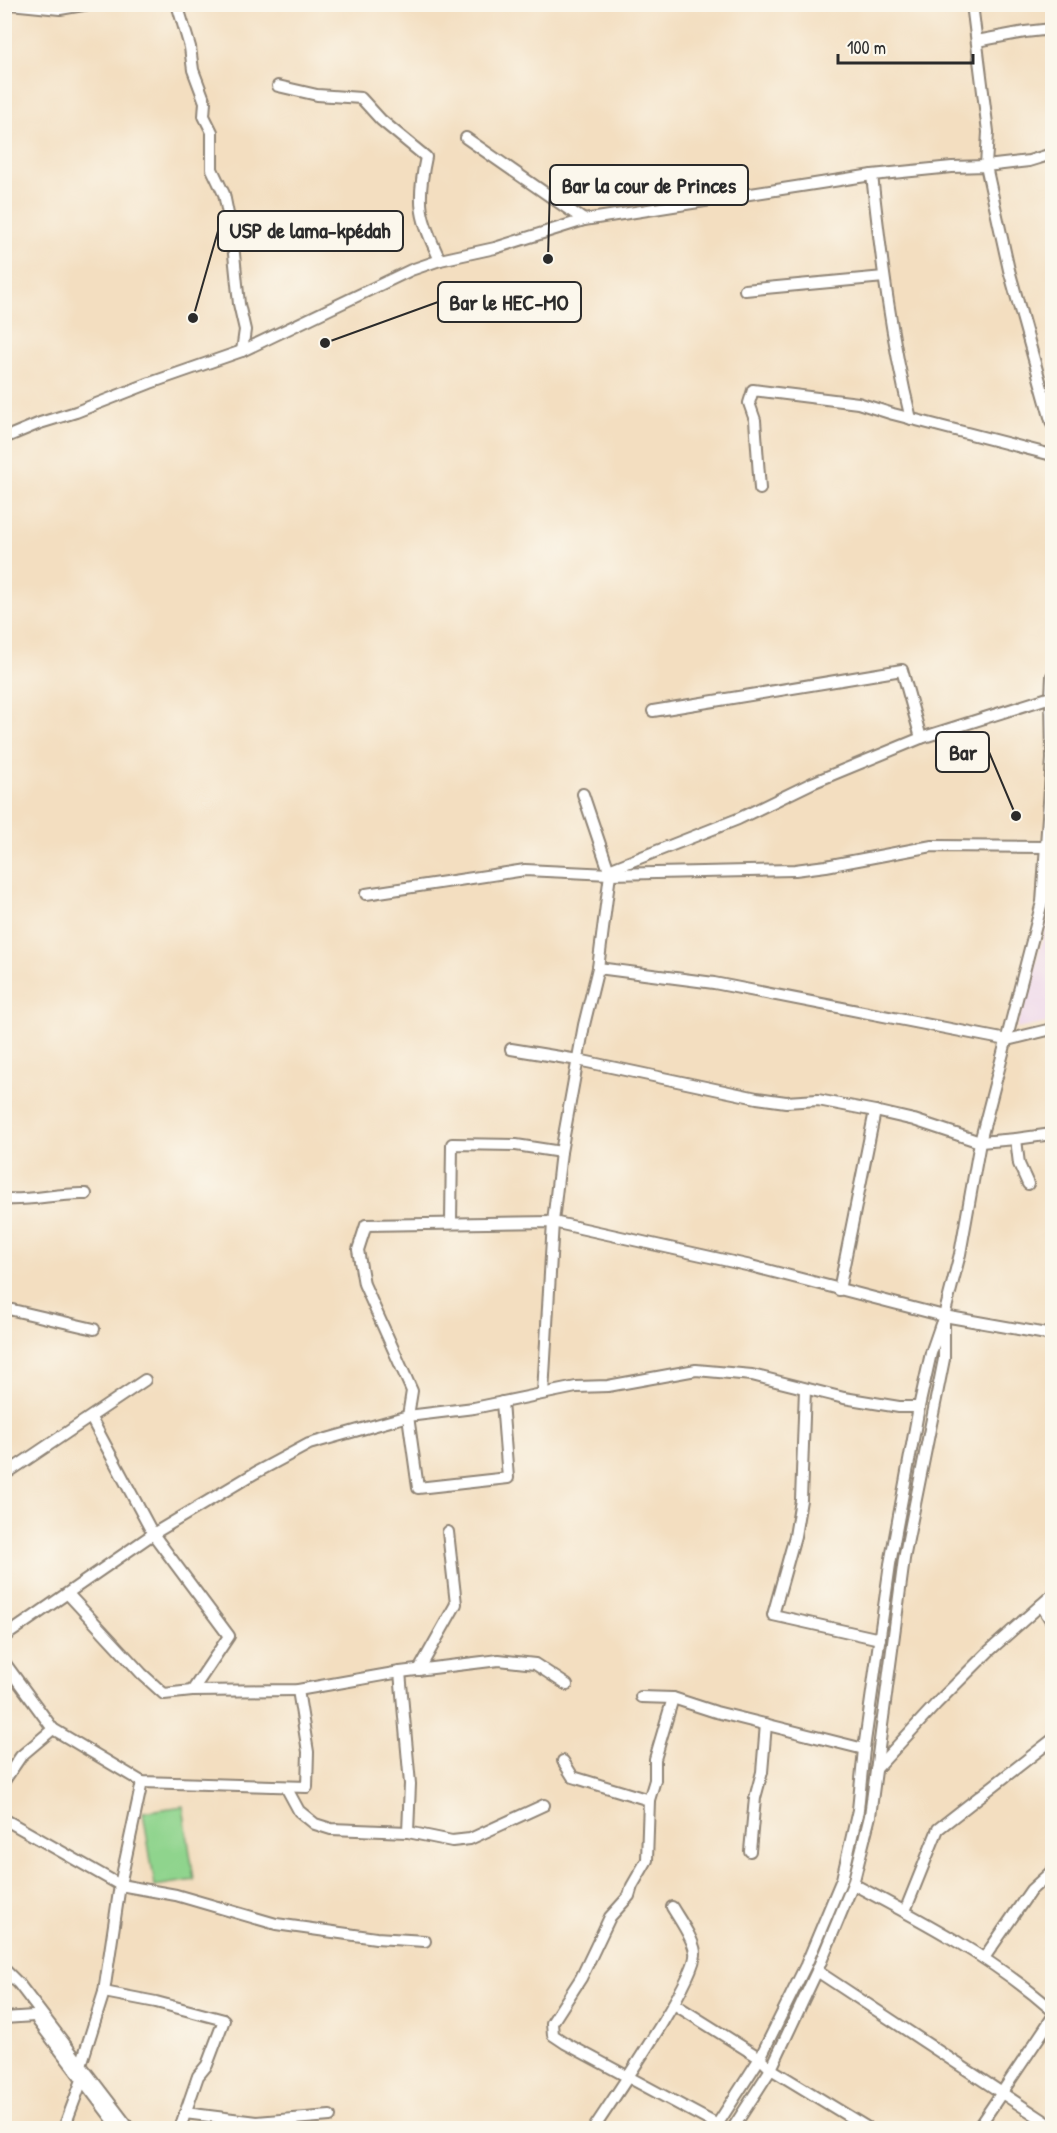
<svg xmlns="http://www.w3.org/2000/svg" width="1057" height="2133" font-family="'Patrick Hand',sans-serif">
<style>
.built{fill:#ecd1eb}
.green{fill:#8fd48d;stroke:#5d805c;stroke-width:1.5}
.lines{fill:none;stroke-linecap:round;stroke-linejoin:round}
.minor-casing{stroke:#8f8476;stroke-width:14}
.minor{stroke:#fff;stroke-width:10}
.leader{fill:none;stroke:#2b2b2b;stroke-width:2}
.callout-dot{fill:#2b2b2b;stroke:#fbf7ec;stroke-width:2}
.callout{fill:#fbf7ec;stroke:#2b2b2b;stroke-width:2}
.callout-label{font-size:22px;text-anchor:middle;font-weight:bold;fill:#2b2b2b}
</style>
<rect width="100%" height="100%" fill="#fbf7ec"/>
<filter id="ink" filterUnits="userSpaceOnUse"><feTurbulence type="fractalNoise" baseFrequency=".0167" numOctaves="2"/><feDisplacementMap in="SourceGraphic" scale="12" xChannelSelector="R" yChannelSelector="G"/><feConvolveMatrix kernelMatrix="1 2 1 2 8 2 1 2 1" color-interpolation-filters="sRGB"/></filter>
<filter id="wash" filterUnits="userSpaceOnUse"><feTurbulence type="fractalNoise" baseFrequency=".008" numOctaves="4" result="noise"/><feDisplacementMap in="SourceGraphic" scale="24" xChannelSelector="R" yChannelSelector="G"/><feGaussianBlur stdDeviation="1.35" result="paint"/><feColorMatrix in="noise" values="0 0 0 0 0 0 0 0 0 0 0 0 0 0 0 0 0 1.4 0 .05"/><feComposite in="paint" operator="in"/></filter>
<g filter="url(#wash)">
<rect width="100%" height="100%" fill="#f3dec0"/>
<path class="built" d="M1052,883V1022L1016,1029L1044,935Z"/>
<path class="green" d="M183,1806L194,1880L155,1886L143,1812Z"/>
</g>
<g filter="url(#ink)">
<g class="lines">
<g class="minor-casing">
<g id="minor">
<path d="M10,4L60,9L89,4"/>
<path d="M177,4L190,47L193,70L205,102L204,116L212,132V169L224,194L232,234L239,304L245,330L242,351"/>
<path d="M972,4L988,132L986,166L1029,161L1052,154"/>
<path d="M977,41L1025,32L1052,29"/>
<path d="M278,86L317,95L361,98L381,120L426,157C416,204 420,218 440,260"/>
<path d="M466,138L584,220"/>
<path d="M872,175C881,257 891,339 911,419"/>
<path d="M745,290L884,277"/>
<path d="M4,438L40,423L76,412L150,383L242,351L411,270L440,260L495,248L584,220L872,175L952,167L986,166L1009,270L1052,424"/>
<path d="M760,489L755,420L749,403L753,390L858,403L893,414L1052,455"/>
<path d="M653,711L902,670L921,738"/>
<path d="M609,870L738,819L812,783L921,738L1051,697"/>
<path d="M366,894L525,870L610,874L795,870L826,866L932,846L1047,847"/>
<path d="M598,968L714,983L1007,1040L1052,1029"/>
<path d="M511,1049L578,1060L757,1098L786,1102L818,1100L875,1111L914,1120L980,1142L1016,1139L1052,1134"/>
<path d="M1016,1139L1019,1164L1028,1184"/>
<path d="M4,1199C32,1201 58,1193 86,1194"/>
<path d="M451,1222L452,1144L516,1145L561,1152"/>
<path d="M839,1290L875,1111"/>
<path d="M4,1308L94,1329"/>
<path d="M805,1389L801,1500L795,1536L773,1615L880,1639"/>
<path d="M543,1393L553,1222L561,1152L584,1025L598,968L610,874L583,794"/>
<path d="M502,1402L508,1478L418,1488L408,1416L412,1391L364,1284L358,1250L366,1225L553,1222L751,1266L944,1316L1052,1335"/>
<path d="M91,1418L153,1534L229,1636L192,1691"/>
<path d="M4,1475L145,1380"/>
<path d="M68,1594L142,1674L164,1694L192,1691L298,1690L400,1672L499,1660L535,1664L567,1685"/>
<path d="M1041,1605L1052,1622"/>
<path d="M4,1637L153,1534L255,1473L309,1444L408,1416L474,1408L576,1387L608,1386L696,1370L752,1375L844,1398L899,1407H919"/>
<path d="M4,1662L53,1729L142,1782L307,1787L308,1752L298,1690"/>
<path d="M419,1670L456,1604L448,1532"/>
<path d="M400,1672L410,1784L408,1832"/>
<path d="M641,1697L673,1698L716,1712L864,1749"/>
<path d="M673,1698L655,1759V1780L649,1800L647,1860L632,1886L629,1896L610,1917L581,1978L552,2023L553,2035L565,2043L712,2122L716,2127"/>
<path d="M563,1761L573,1777L649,1800"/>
<path d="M876,1769L936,1704L989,1651L1052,1595"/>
<path d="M4,1781L21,1756L53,1729"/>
<path d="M286,1787L299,1811L315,1824L331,1829L408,1832L452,1841L470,1839L544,1805"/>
<path d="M4,1819L120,1885L176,1895L276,1924L376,1938L425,1941"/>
<path d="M750,1851L755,1798L762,1772L766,1724"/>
<path d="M853,1884C923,1921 993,1958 1052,2010"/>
<path d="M905,1911L938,1829L1052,1740"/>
<path d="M984,1958L1031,1890L1052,1871"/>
<path d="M4,1969L19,1984L129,2128"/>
<path d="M817,1971L1052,2126"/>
<path d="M104,1992L156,2002L224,2020L207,2065L198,2076L180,2128"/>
<path d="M674,2004L760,2058L771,2069L868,2128"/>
<path d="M4,2018L34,2016"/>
<path d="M38,2021L119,2128"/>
<path d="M81,2065L104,1992L120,1885L142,1782"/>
<path d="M185,2113L257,2122L330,2116"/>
<path d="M64,2128L82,2080"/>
<path d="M594,2128C611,2102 699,1975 695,1952C693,1938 679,1919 672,1907"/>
<path d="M715,2128L760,2058L806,1965L842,1879L858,1810L864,1749L890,1564L919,1407L931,1353L941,1324"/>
<path d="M733,2128L771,2069L817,1971L853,1884L870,1816L904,1559L944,1359V1316L960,1254L980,1142L1042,902L1052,759L1051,697L1052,676"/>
<path d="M978,2128L1052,2018"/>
</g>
</g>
<use href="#minor" class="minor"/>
</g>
</g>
<path class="leader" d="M548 259L550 185M193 318L218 231M325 343L438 302M1016 816L989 752"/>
<g class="callout-dot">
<circle cx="548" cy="259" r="6"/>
<circle cx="193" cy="318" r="6"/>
<circle cx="325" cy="343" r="6"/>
<circle cx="1016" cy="816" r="6"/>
</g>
<g class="callout">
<rect x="550" y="165" width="198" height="40" rx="6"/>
<rect x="218" y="211" width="185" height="40" rx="6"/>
<rect x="438" y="282" width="143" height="40" rx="6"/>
<rect x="936" y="732" width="53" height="40" rx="6"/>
</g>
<g class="callout-label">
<text x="649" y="193">Bar la cour de Princes</text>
<text x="310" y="238">USP de lama-kpédah</text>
<text x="509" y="310">Bar le HEC-MO</text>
<text x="963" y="760">Bar</text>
</g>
<rect width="1057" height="2133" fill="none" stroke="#fbf7ec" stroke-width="24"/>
<path d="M838 54v9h135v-9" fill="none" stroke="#2b2b2b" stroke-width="3"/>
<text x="847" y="54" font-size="18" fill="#2b2b2b" stroke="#fbf7ec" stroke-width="4.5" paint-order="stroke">100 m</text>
</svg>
